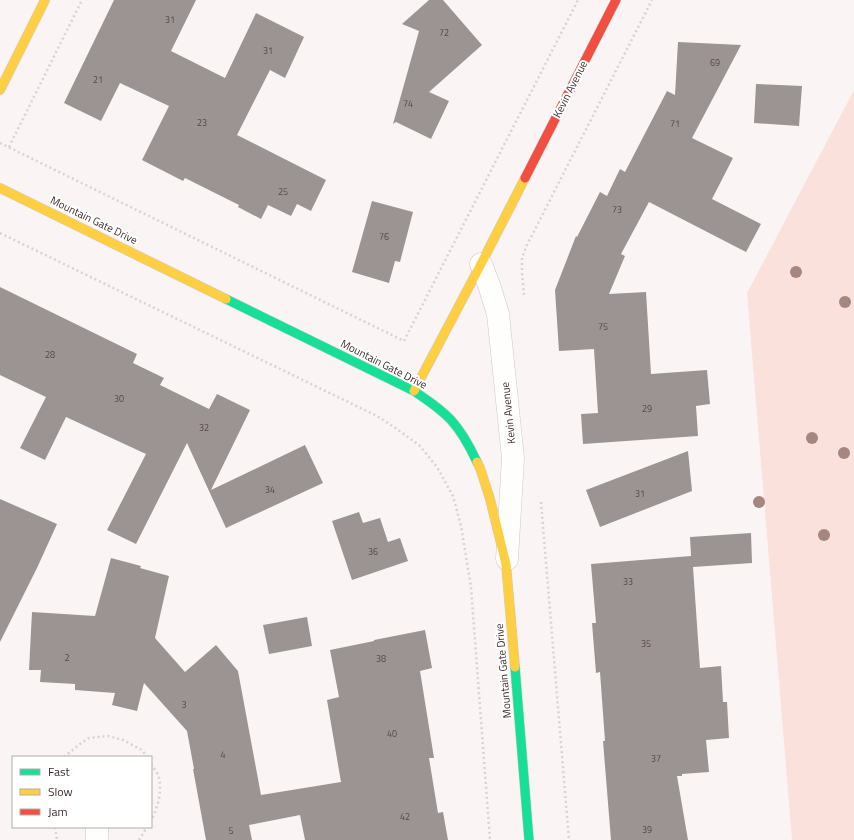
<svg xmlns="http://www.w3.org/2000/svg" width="854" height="840" font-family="'Titillium Web',sans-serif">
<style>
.green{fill:#fbe1dc}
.building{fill:#9c9492}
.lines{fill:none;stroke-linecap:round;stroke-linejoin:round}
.street-casing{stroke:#d0c6c4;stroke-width:23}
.fast-casing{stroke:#d0c6c4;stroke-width:10}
.slow-casing{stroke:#d0c6c4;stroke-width:10}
.jam-casing{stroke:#d0c6c4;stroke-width:10}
.path{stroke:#d7d3d3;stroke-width:2.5;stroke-dasharray:2 3;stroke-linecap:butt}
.street{stroke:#fefefd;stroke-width:22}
.fast{stroke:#16e098;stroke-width:9}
.slow{stroke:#ffcf43;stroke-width:9}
.jam{stroke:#f24e42;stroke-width:9}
.tree{fill:#a68780}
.labels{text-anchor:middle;stroke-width:4;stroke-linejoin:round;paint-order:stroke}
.number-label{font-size:9px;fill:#564845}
.street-label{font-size:11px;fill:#3e2e2b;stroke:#fff}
</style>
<rect width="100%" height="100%" fill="#faf5f4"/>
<path class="green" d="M854,90V840H792L747,293Z"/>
<g class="building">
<path d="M114,0H196L171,51L225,78L256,13L304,37L285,78L270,70L237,135L326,180L311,211L297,204L291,216L268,205L261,219L238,207L239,205L185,178L183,181L142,160L169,106L120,83L101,121L64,103Z"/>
<path d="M429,0H443L482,45L429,92L449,101L431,139L396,122L393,124L419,31L402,24Z"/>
<path d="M678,42L741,45L692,138L733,158L712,199L761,224L746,252L649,202L621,254L625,256L609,294L646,292L651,374L707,370L710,404L696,406L698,436L583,444L581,414L598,413L594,349L559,351L555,290L576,236L577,237L600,192L607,196L620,169L625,172L667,91L675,95Z"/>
<path d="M756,84L802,86L799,126L754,123Z"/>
<path d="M372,201L413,212L400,262L395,261L389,283L352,272Z"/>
<path d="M0,287L137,354L133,363L164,378L160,385L209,409L217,394L250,410L211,490L305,445L323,483L226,528L187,443L136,544L107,530L146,454L66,417L45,460L20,448L46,397L0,375Z"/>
<path d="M688,451L692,491L600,527L586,490Z"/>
<path d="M0,499L57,524L37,568L0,642Z"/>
<path d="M359,512L363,523L380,518L388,542L400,538L408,561L352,580L332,521Z"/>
<path d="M751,533L752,563L693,567L700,668L721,666L723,702H727L729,738L706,740L709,772L682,774V776H677L688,840H611L603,741H605L600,672L596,673L592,623H596L591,564L691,556L690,537Z"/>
<path d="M111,558L141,566L140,568L169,576L155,638L185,672L216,645L238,671L261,795L341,782L327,700L339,697L330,650L374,641V640L425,630L432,668L420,671L434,758H429L438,813L443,812L448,840H305L300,815L249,825L252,840H206L193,769H194L187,731L144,683L137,711L112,705L115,693L75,690V684L40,682L41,670H29L32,612L95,616Z"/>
<path d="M307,617L312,646L269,654L263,625Z"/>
</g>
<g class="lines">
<g class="street-casing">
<g id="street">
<path d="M481,264L490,288L498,314L513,458L507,559"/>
<path d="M97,840V827"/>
</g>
</g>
<g class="fast-casing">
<g id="fast">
<path d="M226,299L414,391C427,400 440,408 451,420C462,432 470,447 477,462"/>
<path d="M515,667L529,840"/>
</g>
</g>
<g class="slow-casing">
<g id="slow">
<path d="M0,90L45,0"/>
<path d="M0,188L226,299"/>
<path d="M414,391L481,264L525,178"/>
<path d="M477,462L480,468L490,499L506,564L515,667"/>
</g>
</g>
<g class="jam-casing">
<path id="jam" d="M525,178L616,0"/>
</g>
<g class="path">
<path d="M0,143L404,341L578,0"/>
<path d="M9,147L82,0"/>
<path d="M0,233L377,416L397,429L420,446L437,467L453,496L461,526L471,587L490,840"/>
<path d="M524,295L522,273V258L527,245L652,0"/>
<path d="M541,502L569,840"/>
<path d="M64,757L80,744L89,738L108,736L123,740L142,750L147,757"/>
<path d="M151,764C154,768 158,774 159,778C162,792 158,808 151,820"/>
<path d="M55,827L57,840"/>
<path d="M139,840L147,827"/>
</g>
<use href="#street" class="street"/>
<use href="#fast" class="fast"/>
<use href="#slow" class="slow"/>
<use href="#jam" class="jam"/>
</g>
<g class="tree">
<circle cx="796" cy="272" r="6"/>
<circle cx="845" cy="302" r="6"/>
<circle cx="812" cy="438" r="6"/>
<circle cx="844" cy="453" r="6"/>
<circle cx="759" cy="502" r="6"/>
<circle cx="824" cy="535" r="6"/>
</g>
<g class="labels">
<g class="number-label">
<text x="170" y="23">31</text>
<text x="444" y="36">72</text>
<text x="268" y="54">31</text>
<text x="715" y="66">69</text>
<text x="98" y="83">21</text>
<text x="408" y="107">74</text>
<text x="202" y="126">23</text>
<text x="675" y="127">71</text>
<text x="283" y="195">25</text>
<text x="617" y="213">73</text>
<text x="384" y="240">76</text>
<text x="603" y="330">75</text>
<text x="50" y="358">28</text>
<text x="119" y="402">30</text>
<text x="647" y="412">29</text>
<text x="204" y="431">32</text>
<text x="270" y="493">34</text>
<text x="640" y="497">31</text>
<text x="373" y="555">36</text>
<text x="628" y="585">33</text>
<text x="646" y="647">35</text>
<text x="67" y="661">2</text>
<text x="381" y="662">38</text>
<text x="184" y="708">3</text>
<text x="392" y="737">40</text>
<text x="223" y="758">4</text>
<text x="656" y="762">37</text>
<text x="405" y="820">42</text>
<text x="647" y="833">39</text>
<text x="231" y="834">5</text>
</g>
<g class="street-label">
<text transform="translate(570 89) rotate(-63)" y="4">Kevin Avenue</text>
<text transform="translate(94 220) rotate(26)" y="4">Mountain Gate Drive</text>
<text transform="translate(384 364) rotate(27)" y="4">Mountain Gate Drive</text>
<text transform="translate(508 413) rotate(-96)" y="4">Kevin Avenue</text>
<text transform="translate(503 671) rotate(-95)" y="4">Mountain Gate Drive</text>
</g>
</g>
<rect x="12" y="756" width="140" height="72" fill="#ffffff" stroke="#b2abaa"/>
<rect x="20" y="769" width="20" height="6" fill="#16e098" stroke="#b2abaa"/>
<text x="48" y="776" font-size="12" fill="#3e2e2b">Fast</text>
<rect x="20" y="789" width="20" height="6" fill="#ffcf43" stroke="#b2abaa"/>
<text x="48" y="796" font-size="12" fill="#3e2e2b">Slow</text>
<rect x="20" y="809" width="20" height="6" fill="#f24e42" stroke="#b2abaa"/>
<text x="48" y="816" font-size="12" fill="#3e2e2b">Jam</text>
</svg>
